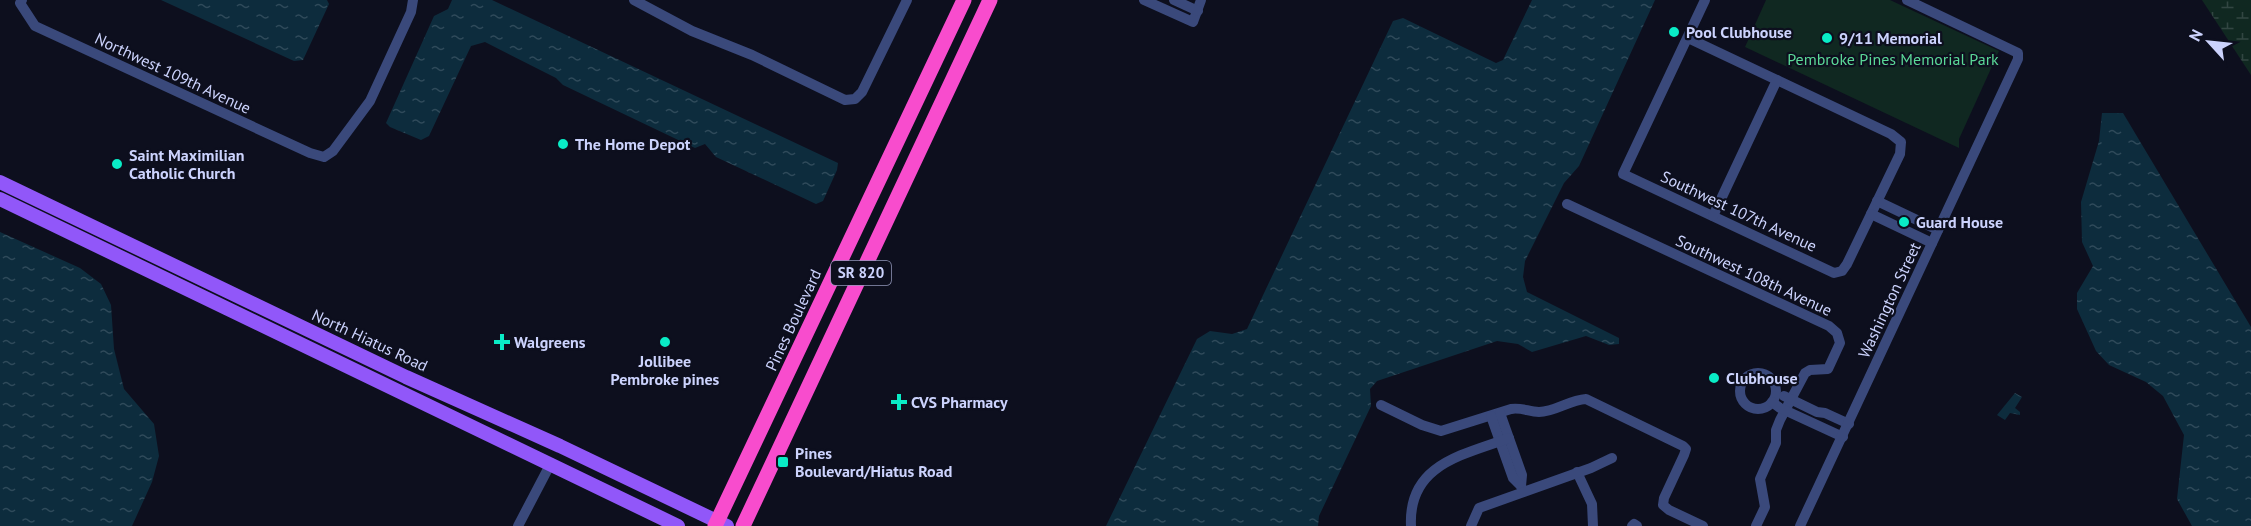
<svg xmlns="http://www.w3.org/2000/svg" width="2251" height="526" font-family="'PT Sans',sans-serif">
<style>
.wetland{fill:url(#wetland-marsh)}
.green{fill:#102821}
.water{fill:url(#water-ripples)}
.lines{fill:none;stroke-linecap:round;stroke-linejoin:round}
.minor{stroke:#3a497b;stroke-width:10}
.major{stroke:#9157f9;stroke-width:14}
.highway{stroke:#f84ccd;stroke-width:15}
.poi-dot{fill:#09ecc6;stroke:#0d0f1e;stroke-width:2}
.labels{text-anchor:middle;stroke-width:4.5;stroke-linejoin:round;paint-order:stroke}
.shield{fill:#0d0f1e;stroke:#9398ba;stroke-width:1.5}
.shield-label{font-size:15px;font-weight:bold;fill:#ccd3fd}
.poi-label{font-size:16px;font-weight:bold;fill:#ccd3fd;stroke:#0d0f1e;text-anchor:start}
.park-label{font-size:16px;fill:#5bd998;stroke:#0d0f1e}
.street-label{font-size:16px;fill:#ccd3fd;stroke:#0d0f1e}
</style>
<defs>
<pattern id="wetland-marsh" width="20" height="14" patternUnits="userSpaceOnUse" patternTransform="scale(1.5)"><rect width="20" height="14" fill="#102821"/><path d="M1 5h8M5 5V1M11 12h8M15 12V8" fill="none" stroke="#324642"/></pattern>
<pattern id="water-ripples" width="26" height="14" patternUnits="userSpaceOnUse" patternTransform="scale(1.5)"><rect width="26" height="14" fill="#0d2c3d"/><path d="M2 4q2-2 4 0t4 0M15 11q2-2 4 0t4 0" fill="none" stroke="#2f4a5a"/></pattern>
</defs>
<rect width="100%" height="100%" fill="#0d0f1e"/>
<path class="wetland" d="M2202,0H2251V75Z"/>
<path class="green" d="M1766,0H1890L1999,51L1959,139V148L1745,47Z"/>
<g class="water">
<path d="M161,0H327L329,4L303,60L294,61Z"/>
<path d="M452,0H492L838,163L837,170L823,201L816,204L716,157L705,144L695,148L563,85L556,78L485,42L471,46L429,136L421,140L390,127L386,123L434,16L448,9Z"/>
<path d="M1532,0H1655L1579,166L1564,183L1525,261L1523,277L1527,292L1619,338V344L1609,345L1586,336L1532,352L1518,344L1497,341L1377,381L1370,389L1371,406L1319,516L1318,526H1106L1197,339L1210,331L1232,334L1247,329L1393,21L1403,18L1496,63L1503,60Z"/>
<path d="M2102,113H2123L2251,327V526H2192L2177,499L2184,435L2163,396L2146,382L2109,365L2096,351L2077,309V293L2093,266L2082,242L2081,202L2099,141Z"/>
<path d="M0,232L80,268L101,284L111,305L114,349L124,389L154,424L159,456L152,482L132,526H0Z"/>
<path d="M2015,393L2022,397L2015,408L2020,412V415L2010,413L2005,420L1997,415Z"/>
</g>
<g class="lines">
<g class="minor">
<path d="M22,0L20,3L35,26L310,153L324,157L333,151L370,101L411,12L413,0"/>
<path d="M634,0L692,31L752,55L845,100L855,99L862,92L907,0"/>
<path d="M1144,0L1193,22L1201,0"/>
<path d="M1174,0L1198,11"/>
<path d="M1688,38L1891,134L1901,142L1900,154L1847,264L1842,271L1834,273L1623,174L1705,0"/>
<path d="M1877,201L1938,230"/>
<path d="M1567,204L1829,326L1837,333L1840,343L1828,369L1810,370L1805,373L1780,420L1776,430V443L1760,479L1765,507L1756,526"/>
<path d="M1871,214L1932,243"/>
<path d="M1713,216L1777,80"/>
<circle cx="1758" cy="391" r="18"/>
<path d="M1784,396L1817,412L1825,413L1849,424"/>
<path d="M1772,402L1780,408L1843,437"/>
<path d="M1381,405L1422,425L1441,431L1511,409C1521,407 1529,412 1539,412C1555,412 1569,400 1586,399L1683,446L1686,449L1684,455L1664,498L1663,505L1669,510L1703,526"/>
<path d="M1500,413L1522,475L1521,486"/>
<path d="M1491,416L1513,478L1521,486L1523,491"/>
<path d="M1577,472L1592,504L1593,526"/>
<path d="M518,526L551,463"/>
<path d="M1411,526C1408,464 1463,455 1509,438"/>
<path d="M1471,526L1479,508L1591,468L1612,458"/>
<path d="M1632,526L1634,524L1637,526"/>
<path d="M1800,526L2018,59V53L1907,0"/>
</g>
<g class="major">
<path d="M0,182L406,377L560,446L727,526"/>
<path d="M0,199L678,526"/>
</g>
<g class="highway">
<path d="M715,526L964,0"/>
<path d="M743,526L990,0"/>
</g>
</g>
<g class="poi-dot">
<circle cx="1674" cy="32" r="6"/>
<circle cx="1827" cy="38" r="6"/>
<circle cx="563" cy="144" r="6"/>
<circle cx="117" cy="164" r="6"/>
<circle cx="1904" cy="222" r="6"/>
<path d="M499 333h6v6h6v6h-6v6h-6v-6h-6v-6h6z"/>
<circle cx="665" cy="342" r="6"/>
<circle cx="1714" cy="378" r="6"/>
<path d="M896 393h6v6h6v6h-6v6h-6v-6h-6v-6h6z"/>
<rect x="777" y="456" width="12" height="12" rx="3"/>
</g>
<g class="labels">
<rect class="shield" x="831" y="261" width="60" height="24" rx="4.5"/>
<g class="shield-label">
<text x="861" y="278">SR 820</text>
</g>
<g class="poi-label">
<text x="1686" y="38">Pool Clubhouse</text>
<text x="1839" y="44">9/11 Memorial</text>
<text x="575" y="150">The Home Depot</text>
<text x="129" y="161">Saint Maximilian<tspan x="129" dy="18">Catholic Church</tspan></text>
<text x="1916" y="228">Guard House</text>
<text x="514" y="348">Walgreens</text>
<text x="665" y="367" text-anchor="middle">Jollibee<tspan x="665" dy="18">Pembroke pines</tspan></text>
<text x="1726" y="384">Clubhouse</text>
<text x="911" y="408">CVS Pharmacy</text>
<text x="795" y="459">Pines<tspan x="795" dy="18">Boulevard/Hiatus Road</tspan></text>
</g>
<g class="park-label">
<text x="1893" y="65">Pembroke Pines Memorial Park</text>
</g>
<g class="street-label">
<text transform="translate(173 73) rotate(25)" y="6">Northwest 109th Avenue</text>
<text transform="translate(1739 211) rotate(25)" y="6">Southwest 107th Avenue</text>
<text transform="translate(1754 275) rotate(25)" y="6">Southwest 108th Avenue</text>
<text transform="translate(1889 300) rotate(-65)" y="6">Washington Street</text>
<text transform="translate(793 320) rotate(-65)" y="6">Pines Boulevard</text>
<text transform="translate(370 340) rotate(25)" y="6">North Hiatus Road</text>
</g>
</g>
<g transform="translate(2209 42) rotate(297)" stroke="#0d0f1e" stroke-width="4.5" paint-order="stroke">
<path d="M0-4.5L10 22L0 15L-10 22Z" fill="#ccd3fd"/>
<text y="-9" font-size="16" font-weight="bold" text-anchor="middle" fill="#ccd3fd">N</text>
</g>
</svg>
